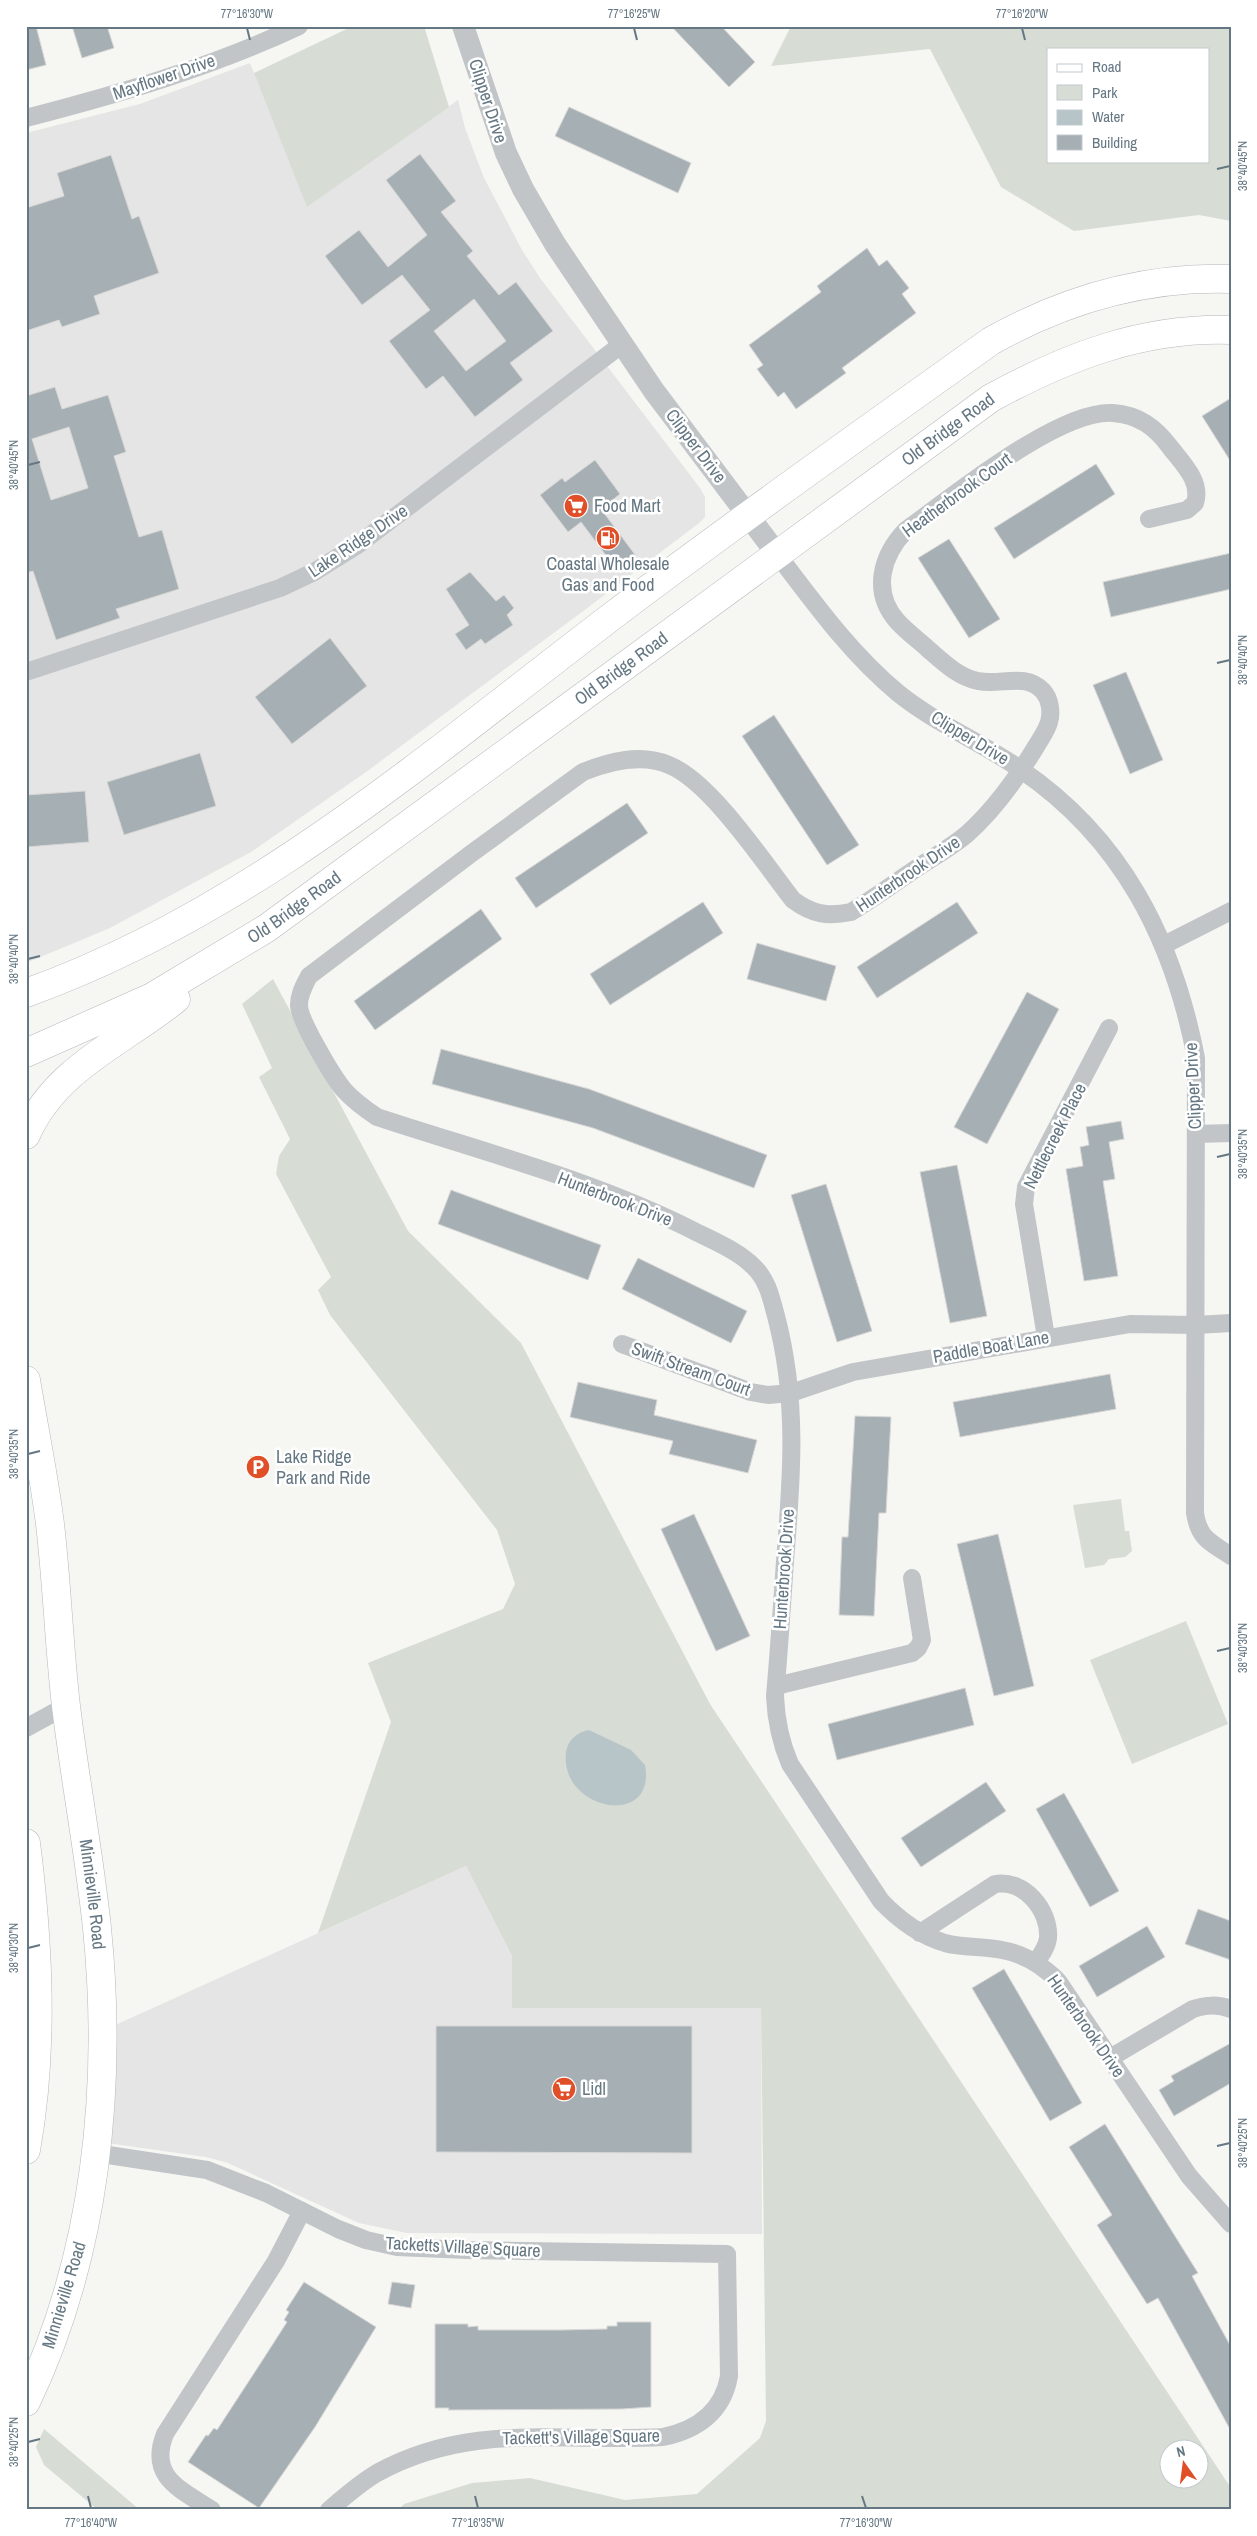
<svg xmlns="http://www.w3.org/2000/svg" width="1257" height="2536" font-family="'Archivo Narrow',sans-serif">
<style>
.built{fill:#e4e5e4}
.green{fill:#d7ddd4;fill-rule:evenodd}
.water{fill:#b7c4c8}
.building{fill:#a6afb4;stroke:#d7d7d5;fill-rule:evenodd}
.lines{fill:none;stroke-linecap:round;stroke-linejoin:round}
.primary-casing{stroke:#b4b9bc;stroke-width:29}
.minor{stroke:#c1c5c8;stroke-width:18}
.tertiary{stroke:#c1c5c8;stroke-width:22}
.primary{stroke:#fff;stroke-width:28}
.ticks{fill:none;stroke:#657783;stroke-width:2}
.labels{text-anchor:middle;stroke-width:5;stroke-linejoin:round;paint-order:stroke}
.street-label{font-size:18px;fill:#657783;stroke:#fff}
.poi-label{font-size:18px;fill:#657783;stroke:#fff;text-anchor:start}
.neatline{fill:none;stroke:#657783;stroke-width:2}
.ticks-label{font-size:12px;text-anchor:middle;fill:#657783}
</style>
<rect width="100%" height="100%" fill="#f6f6f3"/>
<g class="built">
<path d="M250,63L308,206L458,100L465,128L484,178L522,250L540,278L700,488L705,497V517L699,523L578,615L366,772L251,852L110,928L26,963V133L140,104Z"/>
<path d="M466,1866L512,1956V2008H761L762,2234L407,2233L359,2223L228,2163L206,2157L107,2143L111,2027Z"/>
</g>
<g class="green">
<path d="M353,26H424L449,107L307,207L254,73Z"/>
<path d="M791,26H1231V221L1199,215L1074,231L1001,187L930,49L771,66ZM1048,49H1208V161H1048Z"/>
<path d="M273,979L408,1231L521,1343L710,1704L1231,2488V2510H398L404,2504L472,2483L530,2478L625,2500L697,2494L760,2438L766,2421L761,2008H512V1956L466,1866L318,1933L391,1722L368,1663L503,1609L515,1584L497,1530L330,1315L318,1290L331,1277L276,1174L279,1156L290,1139L259,1077L272,1068L242,1004ZM1170,2448H1200V2478H1170Z"/>
<path d="M1121,1499L1125,1531H1129L1132,1551L1125,1557L1109,1559L1104,1565L1085,1568L1073,1505Z"/>
<path d="M1186,1621L1228,1724L1132,1764L1090,1660Z"/>
<path d="M44,2429L140,2510H98L44,2465L36,2447Z"/>
</g>
<path class="water" d="M589,1730L631,1750L645,1765C657,1829 559,1811 566,1752C568,1739 578,1732 589,1730Z"/>
<g class="building">
<path d="M26,26H36L46,65L26,70Z"/>
<path d="M72,26H107L114,48L82,58Z"/>
<path d="M671,26H721L755,62L729,87Z"/>
<path d="M569,107L691,163L678,193L555,136Z"/>
<path d="M420,154L456,201L441,212L473,251L467,256L499,295L516,282L553,331L510,363L523,380L475,417L443,376L426,389L389,341L430,310L402,275L362,305L325,256L359,230L388,267L427,235L386,180ZM474,299L506,341L466,371L434,331Z"/>
<path d="M111,155L132,219L139,216L159,273L94,296L100,314L62,327L59,320L26,331V208L64,196L57,173Z"/>
<path d="M867,248L879,266L887,260L909,288L902,294L916,313L842,368L846,373L796,409L784,392L778,397L757,369L763,365L749,345L821,292L817,286Z"/>
<path d="M55,387L62,409L108,395L126,452L114,456L139,537L162,530L179,589L116,609L120,618L56,640L33,571L26,573V396ZM69,427L88,488L51,500L32,439Z"/>
<path d="M1231,398V462L1202,416Z"/>
<path d="M595,460L620,494L601,509L636,556L617,570L581,522L568,532L540,495L562,478L565,482Z"/>
<path d="M1096,464L1115,494L1014,559L994,528Z"/>
<path d="M949,539L1000,619L969,638L918,558Z"/>
<path d="M1231,553V589L1111,617L1103,582Z"/>
<path d="M470,572L496,601L504,595L514,608L507,615L513,625L485,644L481,639L466,650L455,634L469,625L446,589Z"/>
<path d="M330,638L367,686L292,744L255,697Z"/>
<path d="M1126,672L1163,760L1130,774L1093,685Z"/>
<path d="M774,715L859,845L827,865L742,736Z"/>
<path d="M200,753L216,806L124,835L107,782Z"/>
<path d="M85,791L89,842L26,847V795Z"/>
<path d="M627,803L648,833L536,908L515,878Z"/>
<path d="M703,902L723,933L610,1005L590,974Z"/>
<path d="M957,902L978,933L877,998L857,967Z"/>
<path d="M481,909L502,939L375,1030L354,1001Z"/>
<path d="M757,943L836,966L826,1001L747,979Z"/>
<path d="M1027,992L1059,1009L987,1144L954,1127Z"/>
<path d="M441,1049L589,1089L767,1155L754,1188L593,1128L432,1084Z"/>
<path d="M1121,1121L1124,1139L1109,1142L1115,1179L1103,1181L1118,1276L1084,1281L1066,1169L1083,1166L1080,1147L1089,1145L1086,1127Z"/>
<path d="M957,1165L987,1316L950,1323L920,1172Z"/>
<path d="M826,1184L872,1331L837,1342L791,1195Z"/>
<path d="M451,1190L601,1245L588,1280L438,1224Z"/>
<path d="M638,1258L747,1311L731,1343L622,1289Z"/>
<path d="M1110,1374L1116,1409L960,1437L953,1402Z"/>
<path d="M578,1382L657,1400L654,1415L757,1440L748,1473L669,1454L673,1441L570,1417Z"/>
<path d="M855,1416L891,1417L886,1513H879L874,1616L839,1615L842,1537H848Z"/>
<path d="M694,1514L750,1636L716,1651L661,1529Z"/>
<path d="M998,1534L1034,1686L994,1696L957,1544Z"/>
<path d="M965,1688L974,1725L837,1760L828,1724Z"/>
<path d="M986,1782L1006,1811L921,1867L901,1838Z"/>
<path d="M1064,1793L1119,1891L1090,1907L1036,1809Z"/>
<path d="M1198,1909L1231,1921V1960L1185,1944Z"/>
<path d="M1147,1926L1165,1957L1097,1997L1079,1966Z"/>
<path d="M1004,1969L1082,2103L1050,2121L972,1988Z"/>
<path d="M436,2026H692V2153L436,2152Z"/>
<path d="M1231,2043V2083L1174,2116L1159,2090L1174,2081L1171,2076Z"/>
<path d="M1105,2124L1198,2273L1192,2276L1231,2347V2431L1158,2298L1147,2304L1097,2225L1112,2215L1069,2147Z"/>
<path d="M304,2282L376,2327L315,2427L259,2508L188,2462L206,2435L208,2436L214,2428L217,2430L262,2361L287,2322L284,2320L289,2312L286,2310Z"/>
<path d="M392,2282L415,2285L411,2308L388,2304Z"/>
<path d="M617,2322H651V2407L622,2409L448,2410L449,2408H435V2324H468V2327L478,2326V2330H561L607,2329V2326H617Z"/>
</g>
<g class="lines">
<g class="primary-casing">
<g id="primary">
<path d="M26,993C247,914 427,757 611,617C736,522 864,432 991,341C1064,300 1146,276 1231,279"/>
<path id="s1" d="M26,1053L152,997L267,928L991,398C1066,357 1143,327 1231,330"/>
<path d="M26,1135C55,1068 123,1042 176,999"/>
<path id="s2" d="M26,1380C34,1428 44,1476 50,1524C57,1584 59,1645 66,1706C75,1780 89,1853 97,1928C113,2087 96,2256 26,2402"/>
<path d="M26,1843C39,1945 44,2050 26,2150"/>
</g>
</g>
<g class="minor">
<path d="M26,118C119,94 212,67 299,26"/>
<path d="M1149,519L1187,510L1195,503C1202,481 1182,463 1170,447C1155,427 1139,415 1113,413C1059,409 951,498 906,530C882,555 871,591 897,621C906,631 918,640 928,649C943,662 958,677 978,681C1000,686 1025,672 1043,691C1050,699 1052,712 1049,722C1047,730 1041,738 1037,745C1017,778 995,809 967,834C953,846 935,856 920,866C897,881 875,898 851,912C827,917 812,914 793,900C764,863 711,782 669,765C641,753 610,761 583,772L472,853L309,976C304,986 299,994 299,1005C299,1020 333,1077 344,1090C354,1101 365,1109 377,1117C483,1152 596,1181 696,1232C716,1242 738,1251 754,1267C768,1281 771,1298 776,1316C798,1399 792,1476 785,1561C782,1606 779,1651 775,1696C776,1721 780,1741 790,1764L881,1901C899,1920 919,1935 945,1943C963,1948 983,1946 1002,1950C1024,1954 1042,1965 1058,1981L1189,2176L1231,2224"/>
<path d="M777,554C815,604 850,653 898,693C935,723 981,742 1020,769C1122,838 1173,939 1196,1058L1195,1513C1199,1539 1210,1542 1231,1556"/>
<path d="M26,672L280,588L314,572L359,544L621,345"/>
<path d="M1164,945L1231,911"/>
<path d="M1196,1134L1231,1133"/>
<path d="M1046,1337L1024,1204L1026,1187L1109,1028"/>
<path d="M622,1344L751,1392L768,1395L791,1393L853,1372L1130,1324L1196,1325L1231,1323"/>
<path d="M776,1686L912,1653L918,1648L922,1640L912,1578"/>
<path d="M26,1728L66,1706"/>
<path d="M920,1933L995,1884C1024,1879 1050,1910 1048,1938C1047,1947 1041,1955 1036,1962"/>
<path d="M1110,2058L1193,2009C1206,2005 1217,2004 1231,2009"/>
<path d="M95,2153L207,2170L266,2193L338,2229L366,2240L397,2247L467,2250L727,2254L729,2376C723,2412 697,2430 663,2437C561,2443 472,2421 377,2473C360,2483 344,2497 329,2510"/>
<path d="M212,2510C180,2489 148,2477 165,2434L276,2261L302,2211"/>
</g>
<path class="tertiary" d="M463,26L506,153L523,189L555,244L654,391L777,554"/>
<use href="#primary" class="primary"/>
</g>
<path class="ticks" d="M247,28L250,40M634,28L637,40M1022,28L1025,40M1217,169L1230,166M28,465L40,462M1217,663L1230,660M28,959L40,956M1217,1157L1230,1154M28,1454L40,1451M1217,1651L1230,1648M28,1948L40,1945M1217,2146L1230,2143M28,2442L40,2439M88,2496L91,2508M475,2496L478,2508M862,2496L866,2508"/>
<defs>
<g id="supermarket-disc" transform="scale(1.25)"><circle r="9.5" fill="#e14f28" stroke="#fff"/><path d="M-6-5.5h2.5l.6 2H6L4.5 2H-2.5L-4.4-4H-6ZM-1.5 3.2a1.3 1.3 0 1 0 .1 0ZM3 3.2a1.3 1.3 0 1 0 .1 0Z" fill="#fff"/></g>
<g id="fuel-disc" transform="scale(1.25)"><circle r="9.5" fill="#e14f28" stroke="#fff"/><path d="M-5.5-6h7V0h2V4h1.3V-2.5L3-4.5l.8-.8L6-3V5H2.5V1h-1V6h-7ZM-4.2-4.7v3.2H.2V-4.7Z" fill="#fff"/></g>
<g id="parking-disc" transform="scale(1.25)"><circle r="9.5" fill="#e14f28" stroke="#fff"/><path d="M-3.5-5.5H1a3.5 3.5 0 0 1 0 7H-1V5.5H-3.5ZM-1-3.4V-.6H.8a1.4 1.4 0 0 0 0-2.8Z" fill="#fff"/></g>
</defs>
<g fill-rule="evenodd">
<use href="#supermarket-disc" x="576" y="506"/>
<use href="#fuel-disc" x="608" y="538"/>
<use href="#parking-disc" x="258" y="1467"/>
<use href="#supermarket-disc" x="564" y="2089"/>
</g>
<g class="labels">
<g class="street-label">
<text transform="translate(164 77) rotate(-19)" y="6">Mayflower Drive</text>
<text transform="translate(488 101) rotate(72)" y="6">Clipper Drive</text>
<text dy="6" stroke="none"><textPath href="#s1" startOffset="1116">Old Bridge Road</textPath></text>
<text transform="translate(696 446) rotate(53)" y="6">Clipper Drive</text>
<text transform="translate(957 495) rotate(-36)" y="6">Heatherbrook Court</text>
<text transform="translate(358 541) rotate(-34)" y="6">Lake Ridge Drive</text>
<text dy="6" stroke="none"><textPath href="#s1" startOffset="711">Old Bridge Road</textPath></text>
<text transform="translate(970 738) rotate(31)" y="6">Clipper Drive</text>
<text transform="translate(908 874) rotate(-34)" y="6">Hunterbrook Drive</text>
<text dy="6" stroke="none"><textPath href="#s1" startOffset="306">Old Bridge Road</textPath></text>
<text transform="translate(1193 1086) rotate(-93)" y="6">Clipper Drive</text>
<text transform="translate(1055 1136) rotate(-63)" y="6">Nettlecreek Place</text>
<text transform="translate(615 1199) rotate(21)" y="6">Hunterbrook Drive</text>
<text transform="translate(991 1347) rotate(-10)" y="6">Paddle Boat Lane</text>
<text transform="translate(691 1369) rotate(20)" y="6">Swift Stream Court</text>
<text transform="translate(784 1569) rotate(-86)" y="6">Hunterbrook Drive</text>
<text dy="6" stroke="none"><textPath href="#s2" startOffset="519">Minnieville Road</textPath></text>
<text transform="translate(1086 2026) rotate(55)" y="6">Hunterbrook Drive</text>
<text transform="translate(463 2247) rotate(3)" y="6">Tacketts Village Square</text>
<text transform="translate(64 2295) rotate(-73)" y="6">Minnieville Road</text>
<text transform="translate(581 2437) rotate(-1)" y="6">Tackett's Village Square</text>
</g>
<g class="poi-label">
<text x="594" y="512">Food Mart</text>
<text x="608" y="570" text-anchor="middle">Coastal Wholesale<tspan x="608" dy="21">Gas and Food</tspan></text>
<text x="276" y="1463">Lake Ridge<tspan x="276" dy="21">Park and Ride</tspan></text>
<text x="582" y="2095">Lidl</text>
</g>
</g>
<rect width="1257" height="2536" fill="none" stroke="#ffffff" stroke-width="55"/>
<rect x="1047" y="48" width="162" height="115" fill="#ffffff" stroke="#c1c9cd"/>
<rect x="1057" y="64" width="25" height="8" fill="#ffffff" stroke="#c1c9cd"/>
<text x="1092" y="72" font-size="15" fill="#657783">Road</text>
<rect x="1057" y="85" width="25" height="15" fill="#d7ddd4" stroke="#c1c9cd"/>
<text x="1092" y="98" font-size="15" fill="#657783">Park</text>
<rect x="1057" y="110" width="25" height="15" fill="#b7c4c8" stroke="#c1c9cd"/>
<text x="1092" y="122" font-size="15" fill="#657783">Water</text>
<rect x="1057" y="135" width="25" height="15" fill="#a6afb4" stroke="#c1c9cd"/>
<text x="1092" y="148" font-size="15" fill="#657783">Building</text>
<g transform="translate(1184 2464) rotate(346)"><circle r="24" fill="#ffffff" stroke="#c1c9cd"/>
<path d="M0-4L9 19L0 12L-9 19Z" fill="#e14f28"/>
<text y="-8" font-size="14" font-weight="bold" text-anchor="middle" fill="#657783">N</text>
</g>
<rect x="28" y="28" width="1202" height="2480" class="neatline"/>
<g class="ticks-label">
<text x="247" y="18">77°16'30"W</text>
<text x="634" y="18">77°16'25"W</text>
<text x="1022" y="18">77°16'20"W</text>
<text transform="translate(1243 166) rotate(-90)" y="4">38°40'45"N</text>
<text transform="translate(14 465) rotate(-90)" y="4">38°40'45"N</text>
<text transform="translate(1243 660) rotate(-90)" y="4">38°40'40"N</text>
<text transform="translate(14 959) rotate(-90)" y="4">38°40'40"N</text>
<text transform="translate(1243 1154) rotate(-90)" y="4">38°40'35"N</text>
<text transform="translate(14 1454) rotate(-90)" y="4">38°40'35"N</text>
<text transform="translate(1243 1648) rotate(-90)" y="4">38°40'30"N</text>
<text transform="translate(14 1948) rotate(-90)" y="4">38°40'30"N</text>
<text transform="translate(1243 2143) rotate(-90)" y="4">38°40'25"N</text>
<text transform="translate(14 2442) rotate(-90)" y="4">38°40'25"N</text>
<text x="91" y="2527">77°16'40"W</text>
<text x="478" y="2527">77°16'35"W</text>
<text x="866" y="2527">77°16'30"W</text>
</g>
</svg>
